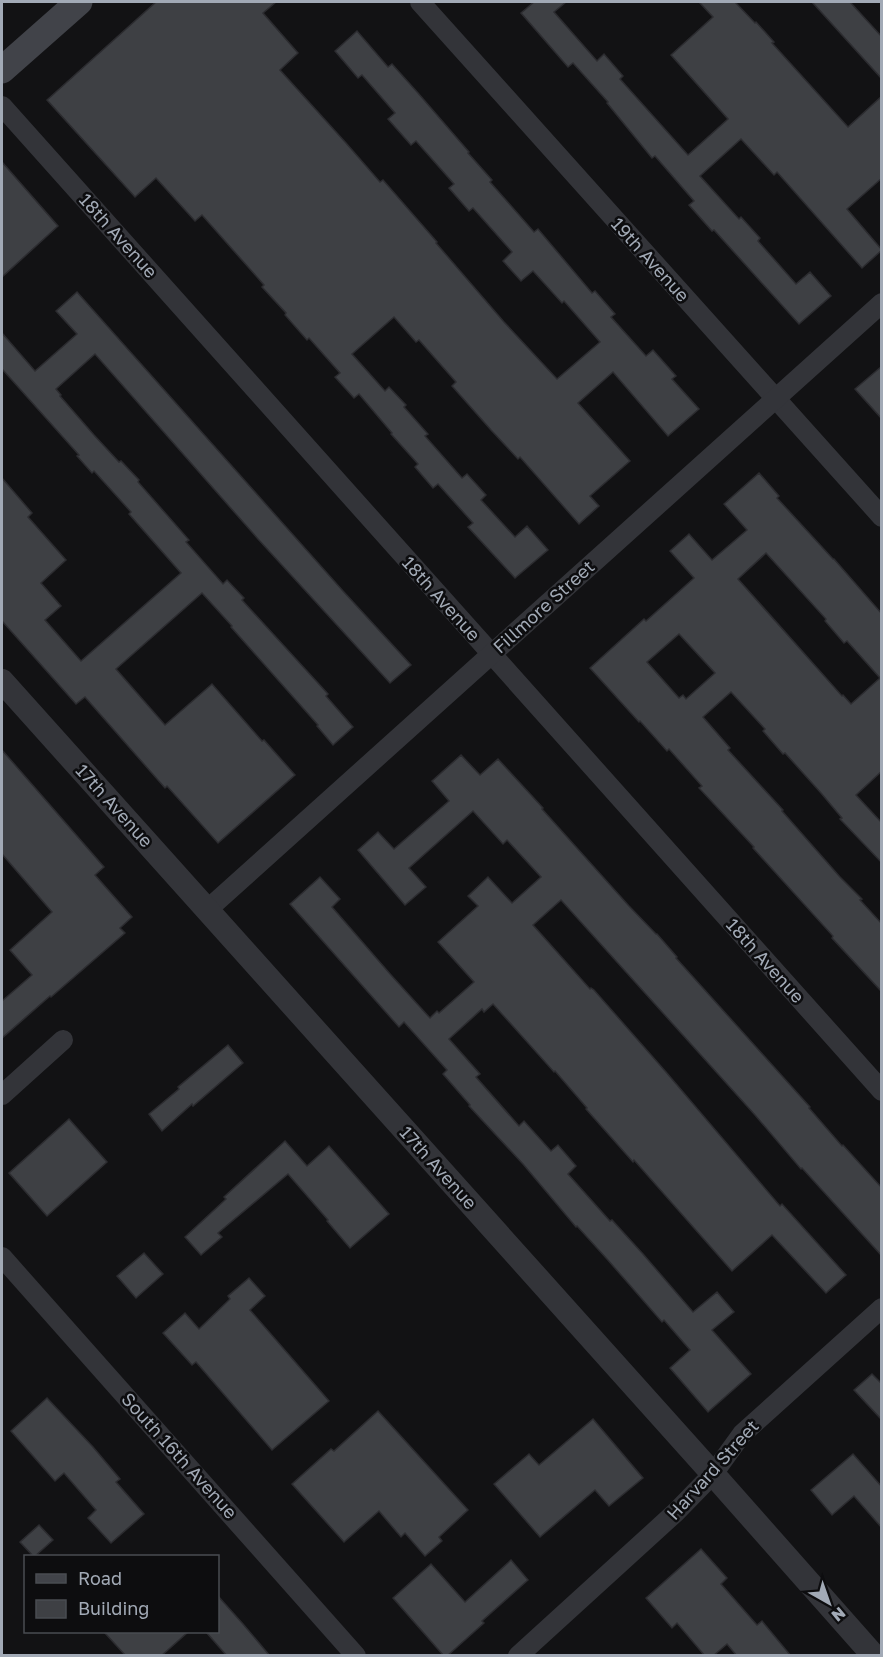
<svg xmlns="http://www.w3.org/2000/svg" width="883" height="1657" font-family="'Golos Text',sans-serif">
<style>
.building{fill:#3e4044;stroke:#2c2c30;stroke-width:1.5;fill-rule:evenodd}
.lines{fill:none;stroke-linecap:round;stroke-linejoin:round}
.minor{stroke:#333439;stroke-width:20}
.tertiary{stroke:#333439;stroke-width:24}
.secondary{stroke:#414349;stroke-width:27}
.labels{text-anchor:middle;stroke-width:5;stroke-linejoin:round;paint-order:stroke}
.street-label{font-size:18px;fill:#a2aab6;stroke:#0d0d0f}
</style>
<rect width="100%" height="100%" fill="#121214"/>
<g class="building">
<path d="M156,2H276L263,13L298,53L280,70L346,143L380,182L383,180L437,242L436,243L504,322L557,379L600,342L564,301L562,303L533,271L521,281L503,261L512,252L473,208L469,211L449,188L454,184L416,141L411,145L388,119L395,113L362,75L358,78L335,51L357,31L388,67L392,64L418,93L469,152L468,153L492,180L490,182L534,232L538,229L592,293L595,291L615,314L611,317L646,356L653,350L676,376L672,379L699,409L668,436L613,372L578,403L630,461L590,496L599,506L579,524L520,457L518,459L491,430L452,386L456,382L419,340L416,342L394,317L352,354L385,391L389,387L406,405L404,407L428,434L425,436L462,478L467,474L486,495L481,500L515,537L527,526L548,550L515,578L468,527L473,523L438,484L433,488L415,467L418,464L391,434L392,433L359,394L354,398L335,377L340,373L309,338L307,340L285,315L286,313L262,287L264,285L202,215L195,221L156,178L135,197L47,100Z"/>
<path d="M534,2H566L554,12L597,61L604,54L623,76L620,79L688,155L728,119L671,55L713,17L699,2H735L755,23L756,22L774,42L772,43L848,127L882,96V178L847,209L882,250L862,268L777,172L774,175L741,139L700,176L739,219L741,217L760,238L758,241L796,284L810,272L831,296L799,324L714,230L712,231L689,205L694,201L655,156L652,158L607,103L608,102L573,63L568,67L521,13Z"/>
<path d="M812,2H850L882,37V79Z"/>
<path d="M2,162L58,226L2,277Z"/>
<path d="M77,292L343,591L411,665L390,683L258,539L95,354L56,389L61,395L60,396L94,435L119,462L121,461L139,480L138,482L189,540L186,542L223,584L227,580L244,598L242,600L328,694L326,696L353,727L333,745L317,726L318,725L231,627L232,626L202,593L116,669L165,725L212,684L262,741L264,740L295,775L218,843L167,786L165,788L85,697L76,704L2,621V478L32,513L28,517L66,560L41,583L61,606L45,620L81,661L181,573L129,514L131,512L94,471L92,473L77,456L79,455L2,369V333L35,371L77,334L56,311Z"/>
<path d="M882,366V419L855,389Z"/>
<path d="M759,473L779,496L777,498L833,559H834L882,614V771L856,795L882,823V863L840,819L842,818L821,793L785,753L783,754L763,731L765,729L731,692L703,717L730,748L728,750L783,810L782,811L840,877L862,899L860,900L882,924V992L832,938L833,936L753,848L754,847L699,788L702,786L669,749L667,751L640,721L639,722L590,668L644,619L646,621L694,578L670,551L689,534L712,560L747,530L724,504ZM766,553L826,619L825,621L844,643L847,641L880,678L851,704L843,695L842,696L738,579ZM679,634L715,673L686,699L683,695L679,698L647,662Z"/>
<path d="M2,750L104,867L95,875L132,917L120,928L125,933L51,997L50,996L2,1038V1001L32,975L10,950L52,912L2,854Z"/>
<path d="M461,755L480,775L498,759L543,808L542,809L629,906L656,934H657L677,957L676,958L783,1077L810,1107L809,1108L842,1146L843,1145L882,1188V1256L802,1168L801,1169L755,1115L561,900L533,925L590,989L591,988L594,990L666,1072L780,1206L782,1204L846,1275L826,1293L772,1235L732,1271L634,1160L633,1162L586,1109L587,1108L555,1071L554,1072L493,1004L484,1012L482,1009L449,1039L480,1074L476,1077L519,1126L524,1121L551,1151L558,1145L576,1166L568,1174L610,1221L612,1220L643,1254L693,1312L717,1292L734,1312L712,1330L751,1374L708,1412L670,1368L690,1350L664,1320L662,1322L607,1259L577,1226L576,1227L523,1164L469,1106L470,1105L443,1074L447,1070L404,1022L399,1027L290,904L320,877L340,899L332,907L391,975L430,1018L437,1011L439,1013L474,982L438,942L478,906L468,896L488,877L512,903L541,877L507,840L503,844L473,811L409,868L426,887L405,905L358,850L378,832L394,849L449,801L432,781Z"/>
<path d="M228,1045L243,1063L193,1106L192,1104L162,1131L149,1114L179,1089L178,1087Z"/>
<path d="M69,1119L107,1162L47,1216L9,1173Z"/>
<path d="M285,1141L307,1166L329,1146L389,1214L350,1248L327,1221L328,1220L288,1174L218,1233L222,1237L201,1255L185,1237L226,1199L224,1197Z"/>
<path d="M144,1253L163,1274L136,1298L117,1276Z"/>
<path d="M249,1278L265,1296L250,1310L329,1401L272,1450L196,1362L192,1365L163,1333L185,1313L199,1329L230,1299L228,1296Z"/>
<path d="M872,1374L882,1384V1420L854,1390Z"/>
<path d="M47,1398L93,1447L120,1479L116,1482L144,1514L111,1543L88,1518L96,1510L64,1473L55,1481L11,1431Z"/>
<path d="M378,1411L468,1510L439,1537L442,1541L425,1556L405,1533L401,1537L379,1511L344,1542L292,1484L331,1449L334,1451Z"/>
<path d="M593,1419L643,1478L609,1506L595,1490L540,1537L494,1484L529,1454L539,1465Z"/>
<path d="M853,1454L882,1487V1528L854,1496L832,1515L811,1490Z"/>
<path d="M39,1525L53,1540L34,1557L20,1542Z"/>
<path d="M701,1549L727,1578L721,1584L757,1625L762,1621L791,1656H737L727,1644L713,1656H705L677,1623L672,1628L646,1598Z"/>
<path d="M511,1560L528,1580L482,1621L484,1623L447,1656H444L393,1598L431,1564L465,1602Z"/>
<path d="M218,1596L243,1624L270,1656H227L206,1632H218Z"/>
<path d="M104,1632H188L161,1656H126Z"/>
</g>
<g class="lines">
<g class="minor">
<path d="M420,2L882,517"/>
<path d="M2,106L882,1091"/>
<path d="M207,910L882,303"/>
<path d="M2,1095L63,1040"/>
<path d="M2,1257L356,1656"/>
<path d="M518,1656L676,1512L713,1474L742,1434L882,1308"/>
</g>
<path class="tertiary" d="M2,681L713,1474L874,1656"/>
<path class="secondary" d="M2,70L79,2"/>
</g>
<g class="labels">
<g class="street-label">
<text transform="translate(118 236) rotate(48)" y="6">18th Avenue</text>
<text transform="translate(650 260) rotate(48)" y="6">19th Avenue</text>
<text transform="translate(441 599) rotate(48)" y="6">18th Avenue</text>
<text transform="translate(544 607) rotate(-42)" y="6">Fillmore Street</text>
<text transform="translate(114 806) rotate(48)" y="6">17th Avenue</text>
<text transform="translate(765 961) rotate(48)" y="6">18th Avenue</text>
<text transform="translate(438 1168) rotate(48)" y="6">17th Avenue</text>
<text transform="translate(179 1456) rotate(48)" y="6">South 16th Avenue</text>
<text transform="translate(713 1470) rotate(-48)" y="6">Harvard Street</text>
</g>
</g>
<rect width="883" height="1657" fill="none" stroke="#a2aab6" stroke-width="6"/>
<rect x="24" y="1555" width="195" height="78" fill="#0d0d0f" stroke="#494c52" stroke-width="1.5"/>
<rect x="36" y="1574" width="30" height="9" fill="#414349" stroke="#494c52" stroke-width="1.5"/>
<text x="78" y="1585" font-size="18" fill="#a2aab6">Road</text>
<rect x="36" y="1600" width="30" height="18" fill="#3e4044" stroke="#494c52" stroke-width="1.5"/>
<text x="78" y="1615" font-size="18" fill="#a2aab6">Building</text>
<g transform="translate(829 1603) rotate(140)" stroke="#0d0d0f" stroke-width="4.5" paint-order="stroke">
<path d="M0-4.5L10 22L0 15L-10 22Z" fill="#a2aab6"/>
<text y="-9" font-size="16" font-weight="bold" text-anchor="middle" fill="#a2aab6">N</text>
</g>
</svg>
